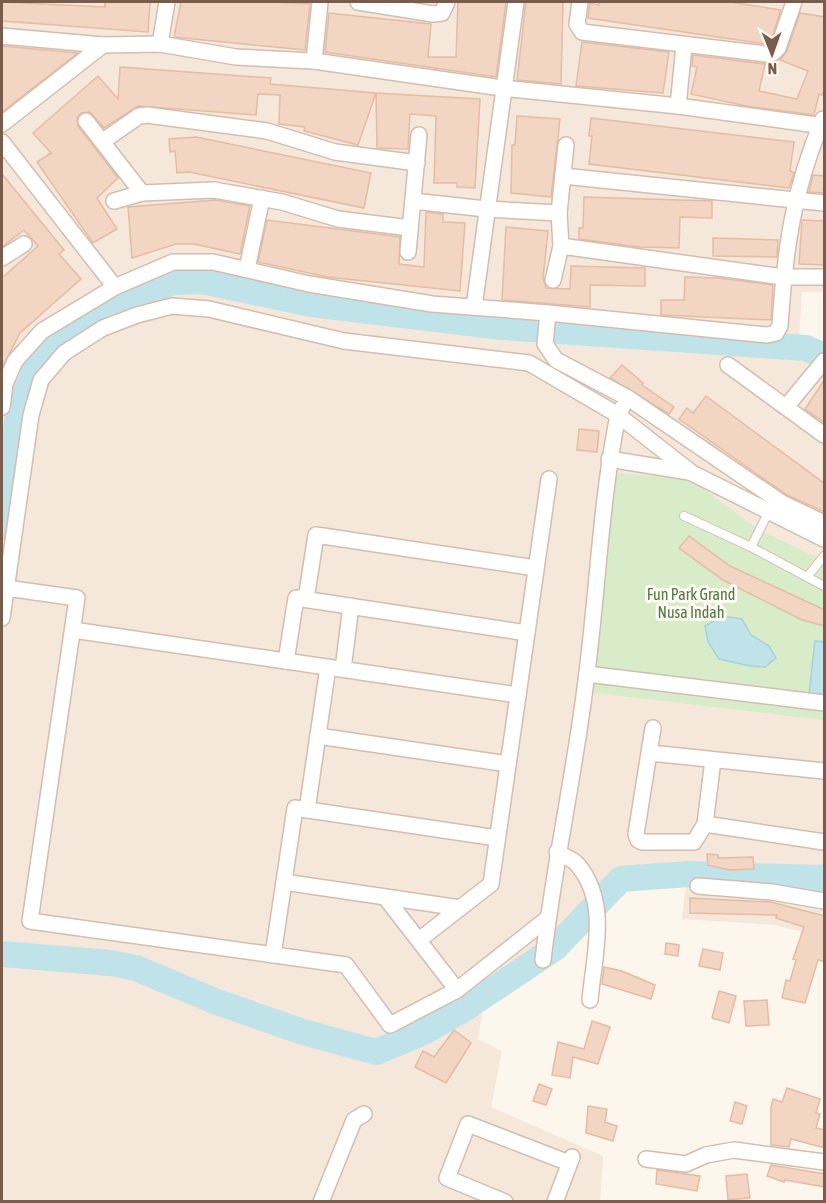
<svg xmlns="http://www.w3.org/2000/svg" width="826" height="1203" font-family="'Asap Condensed',sans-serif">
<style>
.residential{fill:#f5e8da}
.green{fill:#d8ecc9}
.water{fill:#bfe3e8;stroke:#a5d3da;stroke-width:1.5}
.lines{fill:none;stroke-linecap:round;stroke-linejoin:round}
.river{stroke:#bfe3e8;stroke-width:26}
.building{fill:#f3d5c3;stroke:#e6bba3;stroke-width:1.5}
.lane-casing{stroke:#d1beb0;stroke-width:10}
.street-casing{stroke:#d1beb0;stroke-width:18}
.lane{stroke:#fff;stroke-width:8}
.street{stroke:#fff;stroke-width:15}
.labels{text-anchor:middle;stroke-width:6;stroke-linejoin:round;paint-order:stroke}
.park-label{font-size:16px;fill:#537a41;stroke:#fffaf3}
</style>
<rect width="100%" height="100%" fill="#fdf6ec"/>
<path class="residential" d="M2,2H824V292H802L798,352L824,358V937L774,925L682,919L687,874L621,879L555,948L485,995L478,1039L502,1051L491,1107L603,1156L600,1201L2,1202Z"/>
<path class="green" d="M608,472L691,480L758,529L824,561V720L579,691Z"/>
<g class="water">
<path d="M722,616L742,619L751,635L769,646L776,658L765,667L750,666L719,659L708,642L705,626Z"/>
<path d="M815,641L824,642V696L809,694Z"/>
</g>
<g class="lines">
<g class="river">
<path d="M2,527L19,409L35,370L52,339L107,302L175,282L202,281L311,304L502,327L806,348L824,356"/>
<path d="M2,954L111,963L136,968L217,1002L303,1032L376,1052L422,1033L461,1011L555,948L621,879L688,874L824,878"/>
</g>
</g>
<g class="building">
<path d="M2,2L105,7V2H150L148,32L2,21Z"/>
<path d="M181,2H275L310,4L305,50L174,37Z"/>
<path d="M458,2H506L496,77L325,52L329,13L431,24L428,57H456Z"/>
<path d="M526,2H563L561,84L517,80Z"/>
<path d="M600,2H731L781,10L770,43L766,44L588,18L590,3L599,5Z"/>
<path d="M800,13L825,17V88L822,95L819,94L814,115L746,106L691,94L697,67L692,66L693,55L765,64L759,91L797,99L808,71L780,60L787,51Z"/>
<path d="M582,42L669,52L663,93L576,86Z"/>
<path d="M2,46L78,53L2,112Z"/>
<path d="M120,67L271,78L270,84L376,93L358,145L304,131L305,127L279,124L280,95L258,94L256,115L138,106L104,128L90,112L81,113L77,118L78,126L118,178L97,198L117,229L93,243L37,162L51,153L33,133L98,76L118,99Z"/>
<path d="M376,93L480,99L475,188L457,187V183H434L436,116L410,114L408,149L377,148Z"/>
<path d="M517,116L560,119L551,197L511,193L512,145H515Z"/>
<path d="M591,118L794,142L790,171L794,173L789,188L589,164L592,136H589Z"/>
<path d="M196,137L371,173L364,208L189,172L177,173L175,151L170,152L169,139Z"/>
<path d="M2,174L64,250L59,254L81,279L20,333L2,368V278L38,246L24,230L2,247Z"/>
<path d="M813,175L825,176V193L809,192Z"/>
<path d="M584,197L712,201V218L680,217L679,248L640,247L579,239V228H583Z"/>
<path d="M215,200L250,206L240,254L194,244H176L132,258L128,207Z"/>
<path d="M426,212L443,214V222L465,223L460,291L327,277L258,262L267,220L400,237L399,264L424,267Z"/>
<path d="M802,220L825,221V265L799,264Z"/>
<path d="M506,227L548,231L543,278L546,288L570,289L571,266L645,268V286L590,285V307L502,300Z"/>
<path d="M713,238L778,240L777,257L713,256Z"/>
<path d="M685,277L718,278L773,285L771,320L661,315V300H684Z"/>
<path d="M622,365L643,383L642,385L674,407L669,414L610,378Z"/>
<path d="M825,379V423L805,409Z"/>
<path d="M706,396L825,484V512L787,495L679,419L687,408L693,413Z"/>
<path d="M579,429L599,431L597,452L577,450Z"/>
<path d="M689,536L730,566L825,610V626L802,620L723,580L679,548Z"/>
<path d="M707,854L718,855V858L753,857L754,869L729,870L708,865Z"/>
<path d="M690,898L771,902L825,916V962L818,960L805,1003L782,998L786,980L790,981L796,960L793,959L804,927L776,918L777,915L690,913Z"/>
<path d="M666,943L679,945L678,956L665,954Z"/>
<path d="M703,949L723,953L720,970L699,966Z"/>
<path d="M604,967L622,971L655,985L651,999L602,984Z"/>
<path d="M719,991L736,996L729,1023L712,1018Z"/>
<path d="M767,1000L769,1025L746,1026L744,1001Z"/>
<path d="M592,1021L610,1027L598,1064L573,1057L570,1078L552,1075L558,1042L584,1049Z"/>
<path d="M454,1030L471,1043L446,1083L415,1067L423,1051L434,1057Z"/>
<path d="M539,1084L552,1089L546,1105L533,1101Z"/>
<path d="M787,1088L820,1099L816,1113L820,1114L816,1128L825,1130V1148L791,1139L789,1147L771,1145V1107L773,1099L782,1102Z"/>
<path d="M735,1102L747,1106L742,1124L730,1121Z"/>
<path d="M588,1106L607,1109L605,1122L617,1126L613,1141L586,1133Z"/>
<path d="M771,1165L825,1174V1187L785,1180L784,1182L767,1176Z"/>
<path d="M657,1170L700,1176L697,1191L656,1184Z"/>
<path d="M747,1174L750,1198L728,1200L726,1176Z"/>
</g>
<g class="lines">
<g class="lane-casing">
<g id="lane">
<path d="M684,516L751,547L824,586"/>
<path d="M751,547L769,511"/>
<path d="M808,576L824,556"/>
</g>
</g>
<g class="street-casing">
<g id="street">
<path d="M358,2L433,14L442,13L447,2"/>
<path d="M580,2L577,24L582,32L766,54L773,53L778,48L794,2"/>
<path d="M2,36L103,45L160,44L236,57L314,61L502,88L678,106L824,126"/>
<path d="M160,44L167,2"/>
<path d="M314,61L320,2"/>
<path d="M678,106L684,46"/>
<path d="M86,121L142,193"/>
<path d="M2,124L103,45"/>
<path d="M103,141L139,116L147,115L267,131L335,152L417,163"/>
<path d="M2,142L115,287"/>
<path d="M563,176L824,203"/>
<path d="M114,201L142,193L214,190L282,202L338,219L410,228"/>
<path d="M413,201L486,209L559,213"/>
<path d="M561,246L783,277H824"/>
<path d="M408,252L419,135"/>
<path d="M2,258L24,244"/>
<path d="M247,269L262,198"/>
<path d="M553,280L561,246L559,213L566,145"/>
<path d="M474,307L516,2"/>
<path d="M548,313L767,335L776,333L780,326C785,249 793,190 823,119"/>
<path d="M728,365L824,435"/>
<path d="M2,407L5,384L15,361L42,331L115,287L173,262H213L309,284L432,304L548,313L545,344L556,360L628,398L782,503L824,523"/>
<path d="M786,407L824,361"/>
<path d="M609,459L689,472"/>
<path d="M6,588L77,598L30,921L346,965L390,1025L457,990L548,918"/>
<path d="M306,599L316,535L536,568"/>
<path d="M2,618L31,415L41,380L64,353L103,328L137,315L172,306L209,309L344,341L529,363L618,415L692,473L824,539"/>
<path d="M73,630L518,695"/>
<path d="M286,661L296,598L527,633"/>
<path d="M343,669L351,606"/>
<path d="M587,674L824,703"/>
<path d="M653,728L636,834L638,840L642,842H694L705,824L824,842"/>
<path d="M318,736L508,764"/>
<path d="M650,753L824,771"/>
<path d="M307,810L328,667"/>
<path d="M705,824L713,760"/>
<path d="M557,852C563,856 573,859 577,864C610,902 594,955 590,1000"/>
<path d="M284,882L460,908"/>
<path d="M698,886L772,892L824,901"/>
<path d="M385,897L457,990"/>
<path d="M419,940L491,884L549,479"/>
<path d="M273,955L295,808L497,838"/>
<path d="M543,960C554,863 576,768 587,672C598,586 601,499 618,415L622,408"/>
<path d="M646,1159L686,1164L706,1155L734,1150L824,1162"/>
<path d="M321,1202L354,1120L364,1114"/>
<path d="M505,1202L447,1178L468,1124L569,1163"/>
<path d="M555,1202L572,1157"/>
</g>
</g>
<use href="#lane" class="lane"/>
<use href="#street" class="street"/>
</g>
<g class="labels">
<g class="park-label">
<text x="691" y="600">Fun Park Grand<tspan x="691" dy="18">Nusa Indah</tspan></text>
</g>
</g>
<rect width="826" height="1203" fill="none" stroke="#7a5c4d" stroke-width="6"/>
<g transform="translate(772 54) rotate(179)" stroke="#fffaf3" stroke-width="4.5" paint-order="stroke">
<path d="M0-4.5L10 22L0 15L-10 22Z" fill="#7a5c4d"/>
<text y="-9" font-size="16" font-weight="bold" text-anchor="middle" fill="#7a5c4d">N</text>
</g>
</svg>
